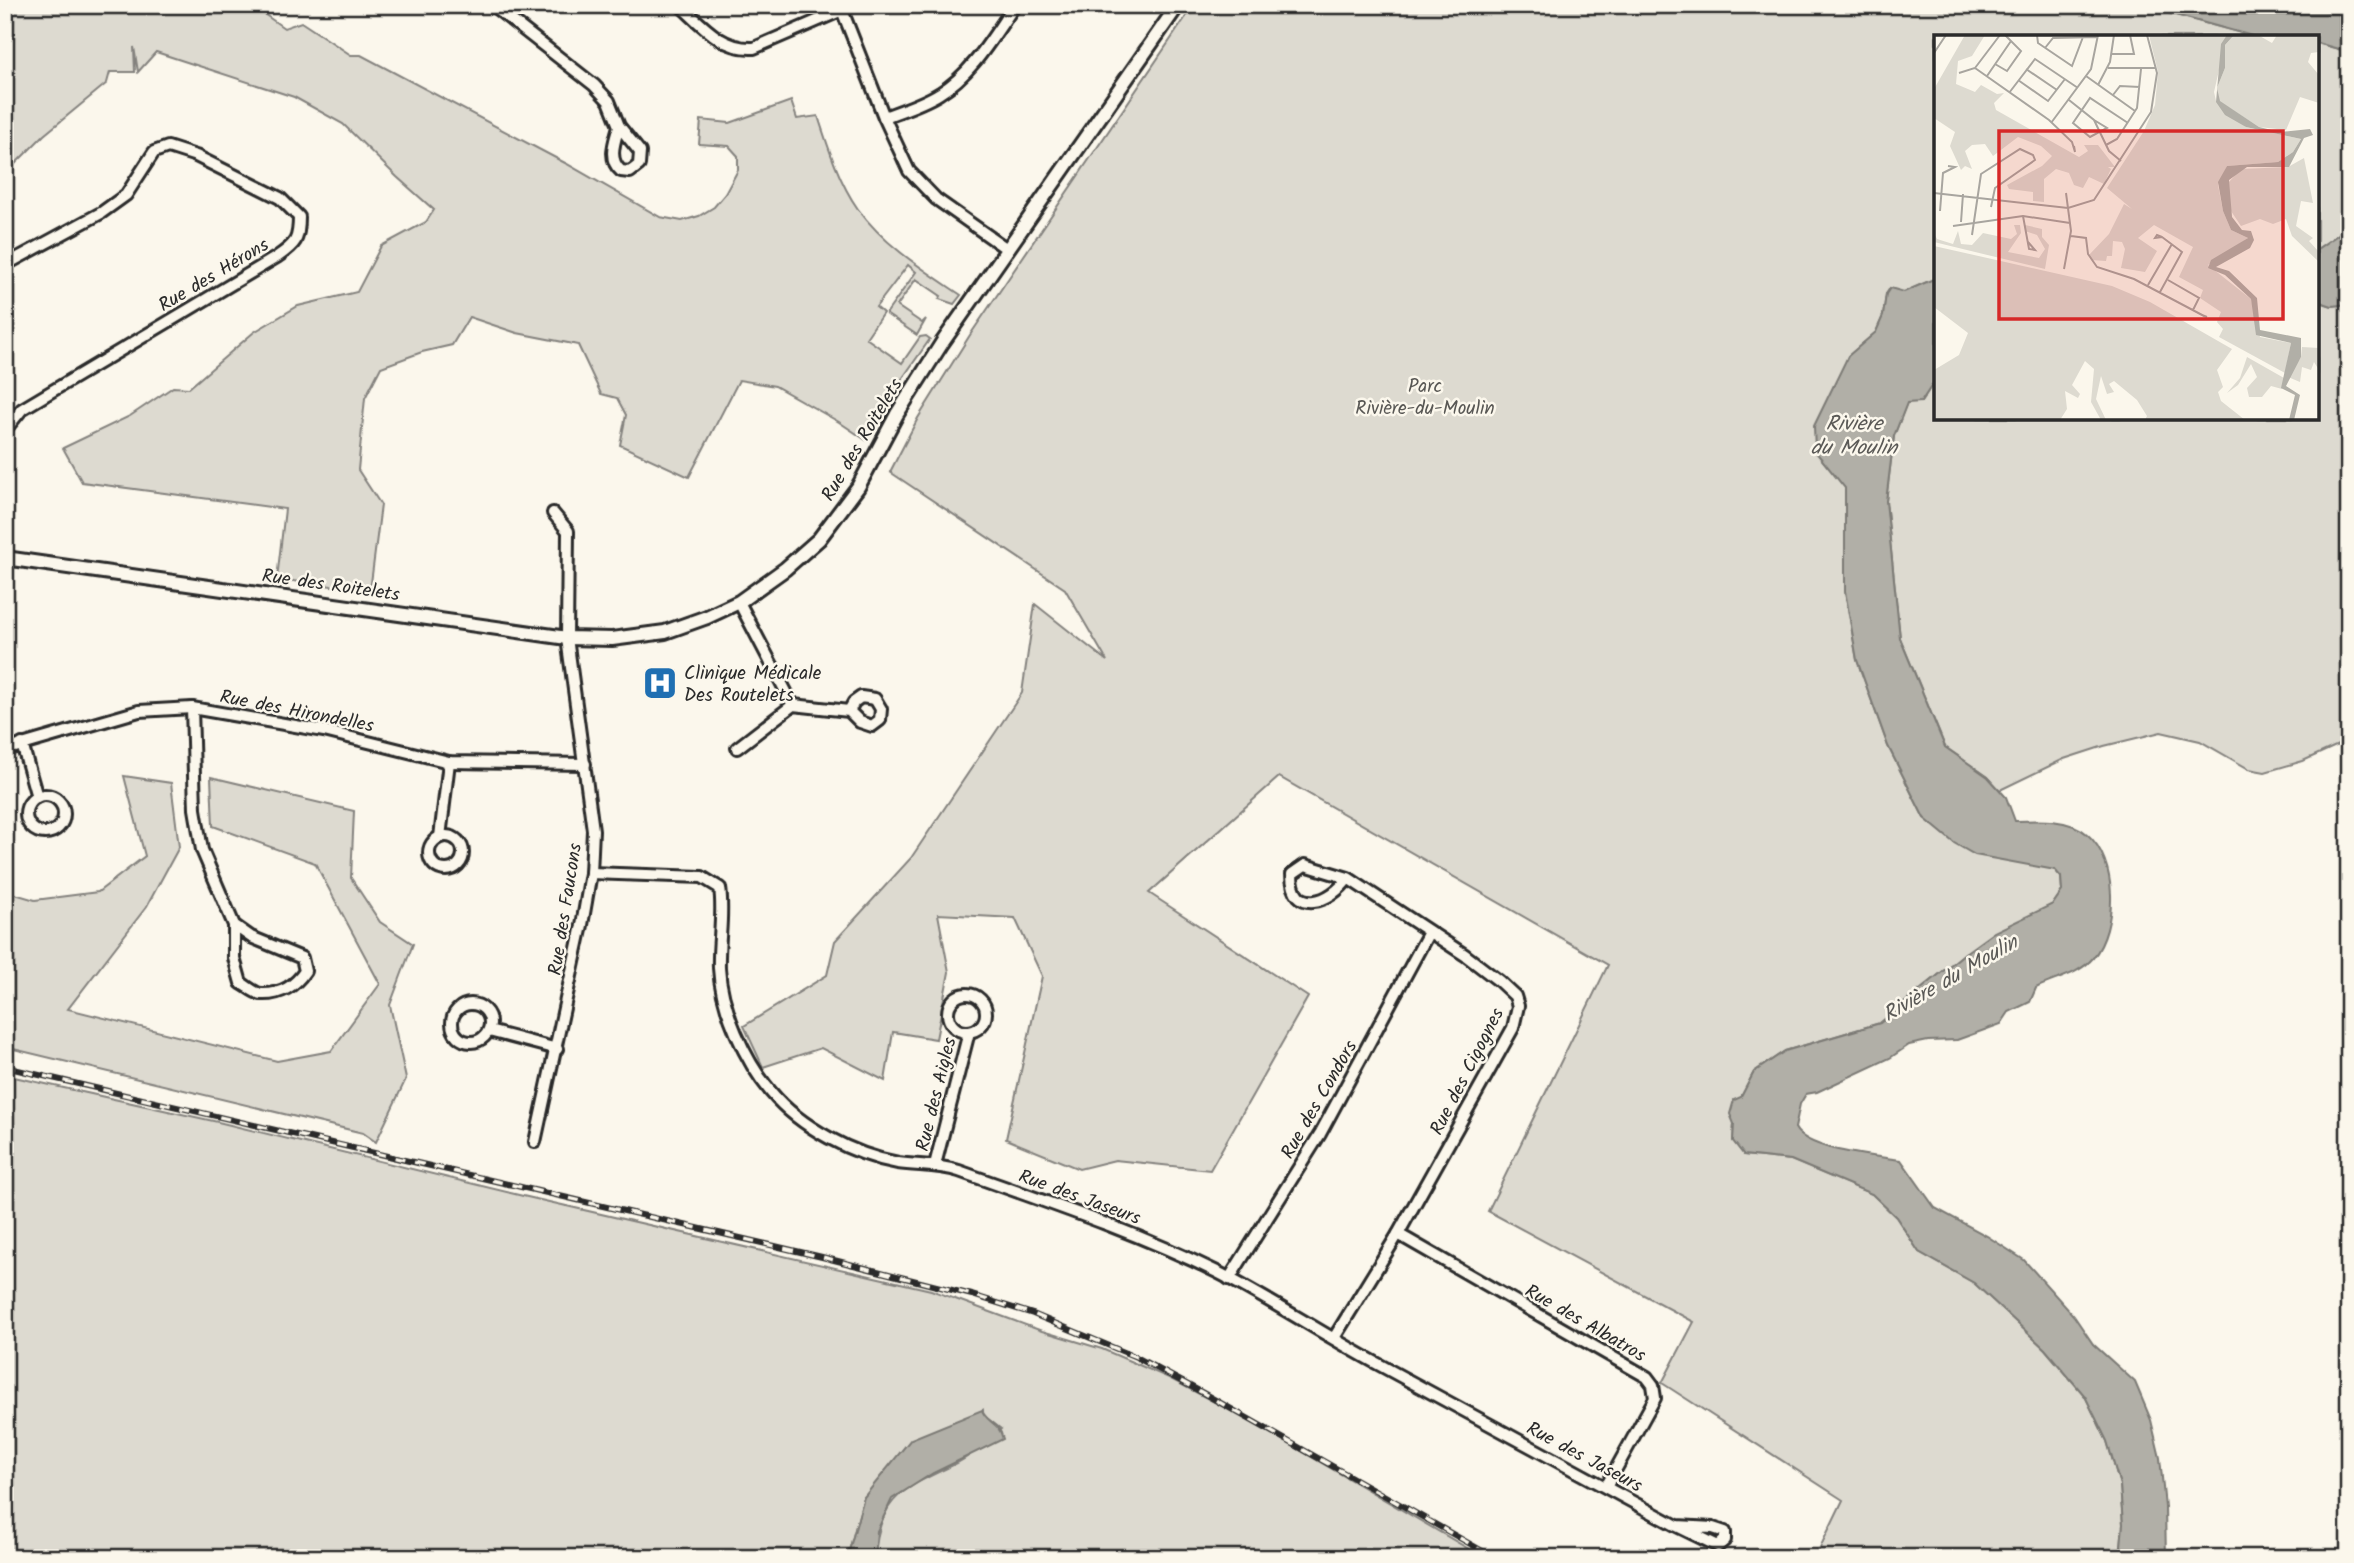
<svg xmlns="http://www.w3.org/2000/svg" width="2354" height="1563" font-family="Kalam,sans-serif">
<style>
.green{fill:#dddad0;stroke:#84827e;stroke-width:2}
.water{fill:#b1afa7;stroke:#7b7a75;stroke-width:2}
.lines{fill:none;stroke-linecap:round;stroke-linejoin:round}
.minor-casing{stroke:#2b2b2b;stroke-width:16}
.tertiary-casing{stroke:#2b2b2b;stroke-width:18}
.minor{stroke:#fbf7ec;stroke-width:10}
.tertiary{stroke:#fbf7ec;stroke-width:12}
.rail-casing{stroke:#2b2b2b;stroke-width:6}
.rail{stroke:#fbf7ec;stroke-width:3.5;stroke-dasharray:10;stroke-linecap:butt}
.labels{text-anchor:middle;stroke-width:5;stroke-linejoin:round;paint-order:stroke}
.street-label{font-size:19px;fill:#2b2b2b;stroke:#fbf7ec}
.park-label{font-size:19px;fill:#585754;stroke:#fbf7ec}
.poi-label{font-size:19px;fill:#2b2b2b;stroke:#fbf7ec;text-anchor:start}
.water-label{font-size:21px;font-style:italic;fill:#5a5956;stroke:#fbf7ec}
.inset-road{fill:none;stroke:#a8a59f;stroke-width:2}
.view{fill:#d62828;fill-opacity:0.15;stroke:#d62828;stroke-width:3.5}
.inset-edge{fill:none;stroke:#2b2b2b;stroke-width:3.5}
</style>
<rect width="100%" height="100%" fill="#fbf7ec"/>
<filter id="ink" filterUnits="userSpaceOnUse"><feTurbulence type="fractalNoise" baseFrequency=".0143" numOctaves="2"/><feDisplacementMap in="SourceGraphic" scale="14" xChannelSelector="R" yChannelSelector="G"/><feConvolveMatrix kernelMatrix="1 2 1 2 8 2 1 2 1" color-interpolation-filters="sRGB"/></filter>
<g filter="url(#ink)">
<g class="green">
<path d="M5,5H251L284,28L301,22L351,55H361L567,164L660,217L682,221L699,216L714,207L725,194L738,170V156L729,146L699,144L701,120L730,123L791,101L797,119L818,116C828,147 839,182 858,209C885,246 924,270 961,295L954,304L939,299L941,296L916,279L897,306L922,323L926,319L917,335L886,314L916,272L908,265L876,307L883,313L866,338L902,363L920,337L926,336L930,339L895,389L866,440L839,422L775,386L739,380L689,477L620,445L626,415L617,398L601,394L578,345L517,333L469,317L452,345L422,352L381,367L365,398L358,470L381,505L370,591L277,579L285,509L82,482L63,448L130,416L173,387L189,388L254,332L298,306L357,292L381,246L426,222L434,210L397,177L343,124L294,97L156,52L138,72L134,47L135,72H110L107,83L44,135L5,174Z"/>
<path d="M1194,5H2139L2256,37H1936V278L1904,292L1886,294L1883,316L1876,332L1848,356L1815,451L1845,487V591L1857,660L1888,746L1924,818L2055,870L2061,877L2062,891L2053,904L1965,953L1880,1023L1785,1051L1754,1072L1741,1097L1734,1124L1733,1141L1744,1155L1791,1160L1872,1194L1896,1217L1919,1252L1974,1283L2045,1349L2085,1396L2107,1441L2120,1485L2123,1524L2120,1558H1815L1843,1500L1662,1383L1694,1322L1488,1211L1608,965L1279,777L1149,893L1308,997L1210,1170L1115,1160L1079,1169L1006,1139L1042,976L1015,918L938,914L949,972L936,1039L893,1032L885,1081L821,1048L763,1067L744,1026L827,975L835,941L911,858L1022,693L1035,604L1107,661L1065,589L890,472L918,418L970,335Z"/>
<path d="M2317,43L2349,52V227L2317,249Z"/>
<path d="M2317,301L2332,306L2349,304V740L2303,761L2265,772L2249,769L2200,741L2161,732L2104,746L2064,759L2000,790L1988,777L1945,747L1900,638L1886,501L1894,436L1907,402H1921L1936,379V418H2317Z"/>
<path d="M124,776L171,783L179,847L147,906L68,1009L277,1061L331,1051L380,984L315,863L213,826L211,777L354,811L351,878L380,922L413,944L390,1005L406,1079L376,1142L363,1133L5,1047V891L35,900L98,892L145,856Z"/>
<path d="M5,1075L218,1122L523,1196L931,1290L1042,1331L1102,1349L1169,1378L1245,1418L1484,1558H875C879,1493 906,1489 957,1463C973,1455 987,1440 1001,1429L983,1415V1410L864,1497L847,1558H5Z"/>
</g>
<g class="water">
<path d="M2139,5H2304L2328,11L2349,9V52L2317,43V37H2256Z"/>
<path d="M2349,227V304L2332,306L2317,301V249Z"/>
<path d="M1936,278V379L1921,402L1907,403L1894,436L1886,501L1900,638L1945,747L1988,777L2006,797L2015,821C2037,820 2069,818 2087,834C2118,860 2118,928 2093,958C2080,974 2054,979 2036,988L2030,1002L2009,1012L2001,1024L1957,1040L1928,1041L1909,1045L1890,1058L1817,1092L1806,1094L1800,1104L1795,1128C1807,1151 1876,1156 1901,1160L1935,1208L1987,1236L2024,1260L2074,1316L2093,1344L2135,1382L2151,1420L2160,1458L2165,1507L2166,1558H2120L2123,1524L2120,1485L2107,1441L2085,1396L2045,1349L1974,1283L1919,1252L1896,1217L1872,1194L1791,1160L1744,1155L1733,1141L1734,1124L1730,1114L1734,1100L1741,1097L1754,1072L1785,1051L1880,1023L1965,953L1994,932L2053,904L2062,891L2061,877L2055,870L1975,855L1954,843L1924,818L1888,746L1857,660L1845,591V488L1815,451L1814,426L1848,356L1876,332L1883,316L1886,294L1890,288L1904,292Z"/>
<path d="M982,1410C986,1423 999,1421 1003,1439L933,1473L892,1499L877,1531L875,1558H847L864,1497L911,1439Z"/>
</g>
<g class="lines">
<g class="minor-casing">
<g id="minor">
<path d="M492,5L594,85L609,101L619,126L640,152L639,165L630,172L621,171C607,159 615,141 619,126"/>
<path d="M680,5C702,25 722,50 754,48L854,5"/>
<path d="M840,5L884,117L909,171L936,199L1007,249"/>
<path d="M884,117C903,110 923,104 940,93C973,73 993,36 1015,5"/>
<path d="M5,265L101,213L126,195L154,152L168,147L196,156L280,198L299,217C299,240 296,244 277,257L22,409L5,430"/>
<path d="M739,602L793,705"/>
<path d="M192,708L195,809L202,850L234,925V958L241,983C247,986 254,993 261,994C280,995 295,986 305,971L302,958L251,937L234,925"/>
<path d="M22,744L37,797"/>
<path d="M737,748L793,705L849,711L860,722L872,726L880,720L881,709L875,699L861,697L854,702L849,711"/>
<path d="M5,750L139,711L192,708L324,731L449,762L585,764"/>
<circle cx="45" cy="814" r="19"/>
<circle cx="446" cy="853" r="17"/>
<path d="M440,837L449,762"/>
<path d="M591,873L702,877L720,888C724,915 718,941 719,968C721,1008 745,1061 771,1092C800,1127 853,1155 898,1163C918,1166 939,1164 959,1171C1046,1202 1134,1231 1217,1272C1272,1300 1324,1335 1378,1364C1478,1419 1578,1472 1677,1526L1718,1546L1725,1540V1532L1713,1528L1677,1526"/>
<circle cx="967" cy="1013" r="19"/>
<circle cx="471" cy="1023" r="19"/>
<path d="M489,1031L557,1049"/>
<path d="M535,1142L582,925L591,873L593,830L567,638L568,531L553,513"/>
<path d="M935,1165L969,1032"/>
<path d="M1398,1234L1647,1377L1653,1385L1655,1398L1606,1487"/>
<path d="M1229,1279L1320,1134L1429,932"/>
<path d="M1334,1338L1398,1234L1513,1028L1518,1006L1515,996L1499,981L1465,955L1348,878L1305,865L1292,874C1292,916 1331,903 1348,878"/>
</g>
</g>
<g class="tertiary-casing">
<path id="tertiary" d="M5,558L567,638L612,639L665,632L707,617L739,602L785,569L819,539L858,487L897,414L942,343L1178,5"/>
</g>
<use href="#minor" class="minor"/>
<use href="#tertiary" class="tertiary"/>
<g class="rail-casing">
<path id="rail" d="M5,1067L822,1257L972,1295L1033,1314L1136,1357L1203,1393L1495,1558"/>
</g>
<use href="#rail" class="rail"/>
</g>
</g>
<defs>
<g id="hospital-square" transform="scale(1.75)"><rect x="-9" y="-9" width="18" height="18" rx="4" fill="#1f6fb2" stroke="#fbf7ec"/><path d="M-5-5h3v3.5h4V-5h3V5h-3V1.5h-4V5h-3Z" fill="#fff"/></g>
</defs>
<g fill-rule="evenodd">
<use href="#hospital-square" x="660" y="683"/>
</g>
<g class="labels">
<g class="street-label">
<text transform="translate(213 274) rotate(-31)" y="7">Rue des Hérons</text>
<text transform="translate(861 439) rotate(-59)" y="7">Rue des Roitelets</text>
<text transform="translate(331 584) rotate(8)" y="7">Rue des Roitelets</text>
<text transform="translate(297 710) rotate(11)" y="7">Rue des Hirondelles</text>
<text transform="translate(564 909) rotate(-81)" y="7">Rue des Faucons</text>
<text transform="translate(1466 1071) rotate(-63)" y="7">Rue des Cigognes</text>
<text transform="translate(935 1094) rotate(-76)" y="7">Rue des Aigles</text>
<text transform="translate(1318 1099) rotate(-60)" y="7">Rue des Condors</text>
<text transform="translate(1080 1196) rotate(20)" y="7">Rue des Jaseurs</text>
<text transform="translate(1586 1322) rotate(30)" y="7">Rue des Albatros</text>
<text transform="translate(1585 1456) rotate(28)" y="7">Rue des Jaseurs</text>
</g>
<g class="park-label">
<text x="1425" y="392">Parc<tspan x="1425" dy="22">Rivière-du-Moulin</tspan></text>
</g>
<g class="poi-label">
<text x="684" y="679">Clinique Médicale<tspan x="684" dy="22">Des Routelets</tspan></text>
</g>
<g class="water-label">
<text x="1854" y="430">Rivière<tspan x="1854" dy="24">du Moulin</tspan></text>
<text transform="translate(1950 978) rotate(-30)" y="7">Rivière du Moulin</text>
</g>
</g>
<g transform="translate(1934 35)">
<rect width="385" height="385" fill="#fbf7ec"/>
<path d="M31,0H51L38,21L24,26L22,49L41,57L47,50L63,59L70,58L60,68L62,75L145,122L154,116L150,110H164L181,132H174L177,134L170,149L155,142L149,153L140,150L135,138L122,134L110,144V167L99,166V157L75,154L73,150L108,131L118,121L107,111L84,102L59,121L51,109L38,110L31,116L38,134L31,131L27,135L16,111L21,97L0,83V54ZM215,0H293L280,57L282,66L312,92L367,104L359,117L344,127L293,131L284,150L289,176L297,195L314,203L274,230L317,264L326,302L357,308L351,338L285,302L289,294L283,287L287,277L266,263L269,255L245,242L259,212L220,190L204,203L223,216L211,237L187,233L191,214L188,207L179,206L178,221H173L172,226L157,225L155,220L175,199L190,169L198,174L173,153L210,96L221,70L224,37ZM300,0H324L338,8L343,0H385V17L377,18L374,27L385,40V68L366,62L352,95L325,92L285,66L283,53L291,33V10ZM370,123L379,168L367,166L362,191L379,203L375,206L385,217V227L358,201L352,184L339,189L326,184L307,191L295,173L294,148L307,134L354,132ZM80,190H86L87,198L74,217L105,223L111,214L103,200L91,196V190L108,194V202L115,210L111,234L0,207V198L3,204L19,209L24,196L27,209L38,210L49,198L77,204L83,199ZM0,211L178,251L216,267L298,314L283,335L289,352L284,357L287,366L311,385H211L213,381L203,365L180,346L175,349L180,357L173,359L167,341L162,364L172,385H167L157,367L160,334L151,326L138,350L146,359L144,363L131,356L133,374L126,385H0V335L25,320L34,298L0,272ZM368,312L385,313V335L380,327L377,335L368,332L366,347L354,342L367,322ZM313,322L350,343L348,354L337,351L328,362H315L313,353L323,342L317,329L304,350L293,358L306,343Z" fill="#dddad0"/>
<path d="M293,0H300L291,10V33L283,53L286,66L325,92L346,97L376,94L379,100L370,103L355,132H313L295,145L298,182L308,195L317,196L320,205L316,213L282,232L295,236L323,263L326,295L367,303V322L352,351L366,360L360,385H355L361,360L347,353L357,308L322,300L317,264L291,240L274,233L277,225L314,203L297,195L289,176L284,147L293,131L344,127L359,117L367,104L312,92L291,80L282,67L287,9Z" fill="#b1afa7"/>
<path class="inset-road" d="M103,0L104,8L138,31L149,2M111,13L119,3L164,2M0,18L12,0M178,19H200L196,0M61,29L73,36L87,16L71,0M41,33L115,85L138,107L141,117L140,111M174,33H222M92,34L123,55M25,38L41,33L66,0M53,41L77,6M152,41L201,76M84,45L114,66L131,44M164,50L176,27L180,0M75,58L101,24L144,53M179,60L186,51L206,52M135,65L160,85L175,116L187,126M160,85L173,93L156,102L139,88L156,63L194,88M117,88L157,34L164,0M172,110L183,104L203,73L207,34M0,158L134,173L160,165L217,77L223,38L213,0M6,176L9,138L21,132L14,131M89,181L95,214L101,215L94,207M27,187L29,159M19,191L89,181L136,188M38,200L47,139L86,114L99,120L101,125L61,153L57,172M137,201L152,203L154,219L163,232L200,244L270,281L273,282L268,280M130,234L137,196L132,158M234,245L265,263L259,275M214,250L238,209M226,257L248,217L228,202L221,203L223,200L228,202"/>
<path class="view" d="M65,96H349V284H65Z"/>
<rect width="385" height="385" class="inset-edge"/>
</g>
<rect width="2354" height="1563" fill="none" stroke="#fbf7ec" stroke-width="28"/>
<rect x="14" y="14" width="2326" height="1535" fill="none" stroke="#2b2b2b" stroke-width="2.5" filter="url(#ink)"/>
</svg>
